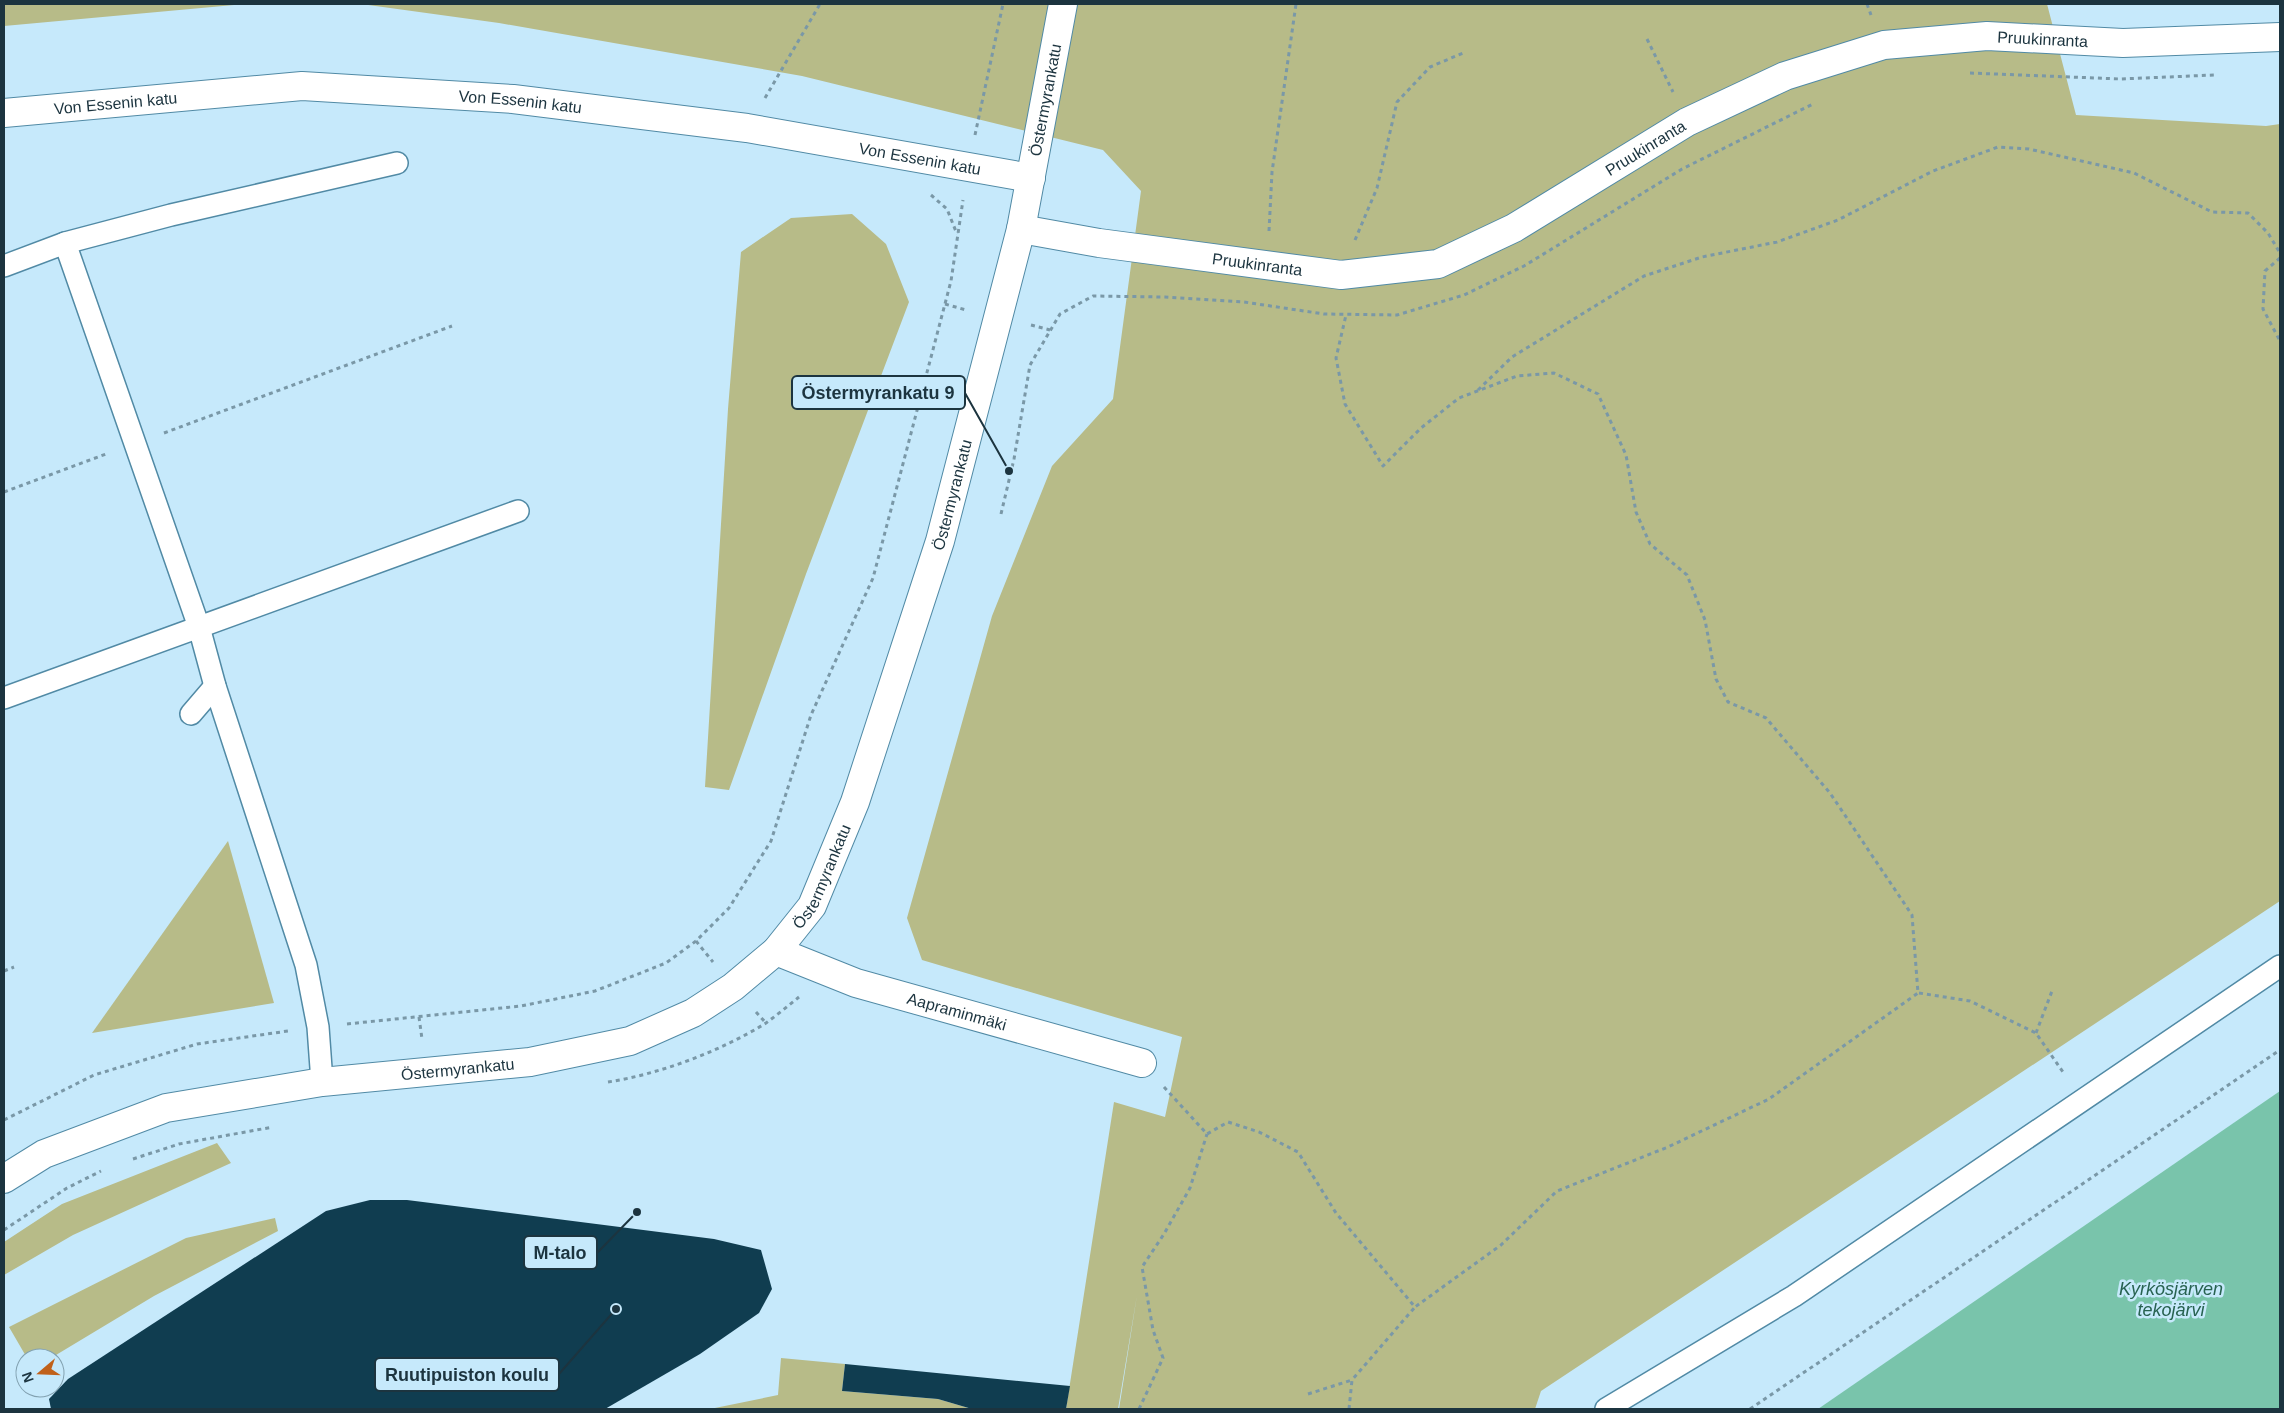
<svg xmlns="http://www.w3.org/2000/svg" width="2284" height="1413" font-family="Arial,sans-serif">
<style>
.green{fill:#b7bb88}
.water{fill:#79c4ab}
.building{fill:#103d50}
.lines{fill:none;stroke-linecap:round;stroke-linejoin:round}
.service-casing{stroke:#518aa5;stroke-width:24}
.minor-casing{stroke:#518aa5;stroke-width:30}
.tertiary-casing{stroke:#518aa5;stroke-width:30}
.path{stroke:#7a98a7;stroke-width:3;stroke-dasharray:4 4;stroke-linecap:butt}
.service{stroke:#fff;stroke-width:21}
.minor{stroke:#fff;stroke-width:28}
.tertiary{stroke:#fff;stroke-width:28}
.labels{text-anchor:middle;stroke-width:5;stroke-linejoin:round;paint-order:stroke}
.street-label{font-size:16px;fill:#1c343f;stroke:#c6e9fb}
.water-label{font-size:18px;font-style:italic;fill:#276250;stroke:#c6e9fb}
.leader{fill:none;stroke:#1c343f;stroke-width:2}
.callout-dot{fill:#1c343f;stroke:#c6e9fb;stroke-width:2}
.callout{fill:#c6e9fb;stroke:#1c343f;stroke-width:2}
.callout-label{font-size:18px;text-anchor:middle;font-weight:bold;fill:#1c343f}
</style>
<rect width="100%" height="100%" fill="#c6e9fb"/>
<g class="green">
<path d="M4,4H245L4,26Z"/>
<path d="M361,4H2047L2076,115L2266,126L2280,124V901L1541,1391L1535,1409H1119L1137,1295L1118,1409H1066L1114,1102L1165,1117L1182,1037L922,960L907,918L992,616L1052,466L1113,399L1141,191L1103,150L802,76L499,23Z"/>
<path d="M852,214L886,244L909,302L806,574L729,790L705,787L728,409L741,252L791,218Z"/>
<path d="M228,841L274,1003L92,1033Z"/>
<path d="M217,1143L231,1163L73,1235L4,1275V1242L62,1204Z"/>
<path d="M275,1218L278,1231L154,1296L51,1358H27L9,1327L186,1238Z"/>
<path d="M781,1358L845,1364L842,1391L938,1399L972,1409H710L778,1395Z"/>
</g>
<path class="water" d="M2280,1091V1409H1818Z"/>
<g class="building">
<path d="M370,1200H407L714,1239L761,1250L772,1289L759,1313L700,1354L605,1409H51L49,1399L68,1379L326,1211Z"/>
<path d="M845,1364L1070,1386L1066,1409H972L938,1399L842,1391Z"/>
</g>
<g class="lines">
<g class="service-casing">
<g id="service">
<path d="M65,243L171,215L397,163"/>
<path d="M4,266L65,243L199,627L215,686L306,965L318,1027L322,1082"/>
<path d="M4,698L518,511"/>
<path d="M191,714L215,686"/>
<path d="M1606,1409L1794,1296L2280,966"/>
</g>
</g>
<g class="minor-casing">
<g id="minor">
<path id="s1" d="M4,113L302,86L513,99L747,128L1031,178"/>
<path id="s2" d="M1021,229L1099,243L1341,275L1438,264L1514,228L1687,122L1785,76L1884,45L1987,36L2123,43L2280,37"/>
<path id="s3" d="M776,951L856,983L1142,1063"/>
</g>
</g>
<g class="tertiary-casing">
<g id="tertiary">
<path id="s4" d="M4,1179L44,1154L166,1108L322,1082L530,1062L630,1041L693,1013L733,987L776,951L812,906L855,802L940,541L1021,229L1063,4"/>
</g>
</g>
<g class="path">
<path d="M1867,4L1871,15"/>
<path d="M1647,39L1673,92"/>
<path d="M1970,73L2121,79L2214,75"/>
<path d="M765,98L820,4"/>
<path d="M975,135L1003,4"/>
<path d="M931,195L947,209L957,234"/>
<path d="M1269,231L1272,172L1296,4"/>
<path d="M1355,240L1377,188L1397,102L1430,67L1463,53"/>
<path d="M2280,258L2265,271L2263,309L2280,341"/>
<path d="M945,304L966,310"/>
<path d="M1031,325L1050,330"/>
<path d="M1478,390L1512,357L1644,276L1702,257L1777,242L1838,220L1933,171L1998,147L2029,149L2134,173L2212,212L2248,213L2268,233L2280,253"/>
<path d="M164,433L452,326"/>
<path d="M4,492L106,454"/>
<path d="M1001,514L1014,459L1030,365L1060,314L1093,296L1165,297L1244,302L1324,314L1397,315L1464,295L1524,266L1682,169L1813,104"/>
<path d="M696,941L713,962"/>
<path d="M4,971L14,967"/>
<path d="M1919,993L1970,1001L2036,1033L2065,1075"/>
<path d="M756,1012L766,1023"/>
<path d="M419,1017L422,1039"/>
<path d="M347,1024L521,1006L595,991L666,963L696,941L729,908L771,841L811,715L873,578L951,281L963,200"/>
<path d="M2036,1033L2052,991"/>
<path d="M608,1082C660,1074 721,1051 766,1023C777,1015 788,1006 799,997"/>
<path d="M1164,1087L1207,1134L1228,1122L1259,1132L1298,1152L1336,1213L1415,1307L1501,1245L1557,1191L1668,1147L1769,1099L1918,993L1912,915L1830,793L1766,718L1728,702L1716,679L1705,620L1687,575L1650,544L1636,512L1626,455L1598,394L1554,373L1517,376L1459,398L1421,428L1383,466L1345,404L1336,358L1346,315"/>
<path d="M4,1120L94,1075L197,1044L288,1031"/>
<path d="M133,1159L179,1144L273,1127"/>
<path d="M4,1230L67,1188L101,1171"/>
<path d="M1308,1394L1352,1380"/>
<path d="M1139,1409L1163,1358L1153,1330L1142,1267L1164,1234L1190,1188L1207,1134"/>
<path d="M1349,1409L1352,1380L1415,1307"/>
<path d="M1750,1409L2280,1050"/>
</g>
<use href="#service" class="service"/>
<use href="#minor" class="minor"/>
<use href="#tertiary" class="tertiary"/>
</g>
<g class="labels">
<g class="street-label">
<text dy="6" stroke="none"><textPath href="#s2" startOffset="1079">Pruukinranta</textPath></text>
<text dy="6" stroke="none"><textPath href="#s4" startOffset="1718">Östermyrankatu</textPath></text>
<text dy="6" stroke="none"><textPath href="#s1" startOffset="112">Von Essenin katu</textPath></text>
<text dy="6" stroke="none"><textPath href="#s1" startOffset="518">Von Essenin katu</textPath></text>
<text dy="6" stroke="none"><textPath href="#s2" startOffset="659">Pruukinranta</textPath></text>
<text dy="6" stroke="none"><textPath href="#s1" startOffset="922">Von Essenin katu</textPath></text>
<text dy="6" stroke="none"><textPath href="#s2" startOffset="239">Pruukinranta</textPath></text>
<text dy="6" stroke="none"><textPath href="#s4" startOffset="1312">Östermyrankatu</textPath></text>
<text dy="6" stroke="none"><textPath href="#s4" startOffset="908">Östermyrankatu</textPath></text>
<text dy="6" stroke="none"><textPath href="#s3" startOffset="191">Aapraminmäki</textPath></text>
<text dy="6" stroke="none"><textPath href="#s4" startOffset="472">Östermyrankatu</textPath></text>
</g>
<g class="water-label">
<text x="2171" y="1295">Kyrkösjärven<tspan x="2171" dy="21">tekojärvi</tspan></text>
</g>
</g>
<path class="leader" d="M1009 471L965 393M637 1212L597 1253M616 1309L559 1374"/>
<g class="callout-dot">
<circle cx="1009" cy="471" r="5"/>
<circle cx="637" cy="1212" r="5"/>
<circle cx="616" cy="1309" r="5"/>
</g>
<g class="callout">
<rect x="792" y="376" width="173" height="33" rx="5"/>
<rect x="524" y="1236" width="73" height="33" rx="5"/>
<rect x="375" y="1358" width="184" height="33" rx="5"/>
</g>
<g class="callout-label">
<text x="878" y="399">Östermyrankatu 9</text>
<text x="560" y="1259">M-talo</text>
<text x="467" y="1381">Ruutipuiston koulu</text>
</g>
<rect width="2284" height="1413" fill="none" stroke="#1c343f" stroke-width="10"/>
<g transform="translate(40 1373) rotate(251)"><circle r="24" fill="#c6e9fb" stroke="#82a1b0"/>
<path d="M0-4L9 19L0 12L-9 19Z" fill="#c0611a"/>
<text y="-8" font-size="14" font-weight="bold" text-anchor="middle" fill="#1c343f">N</text>
</g>
</svg>
